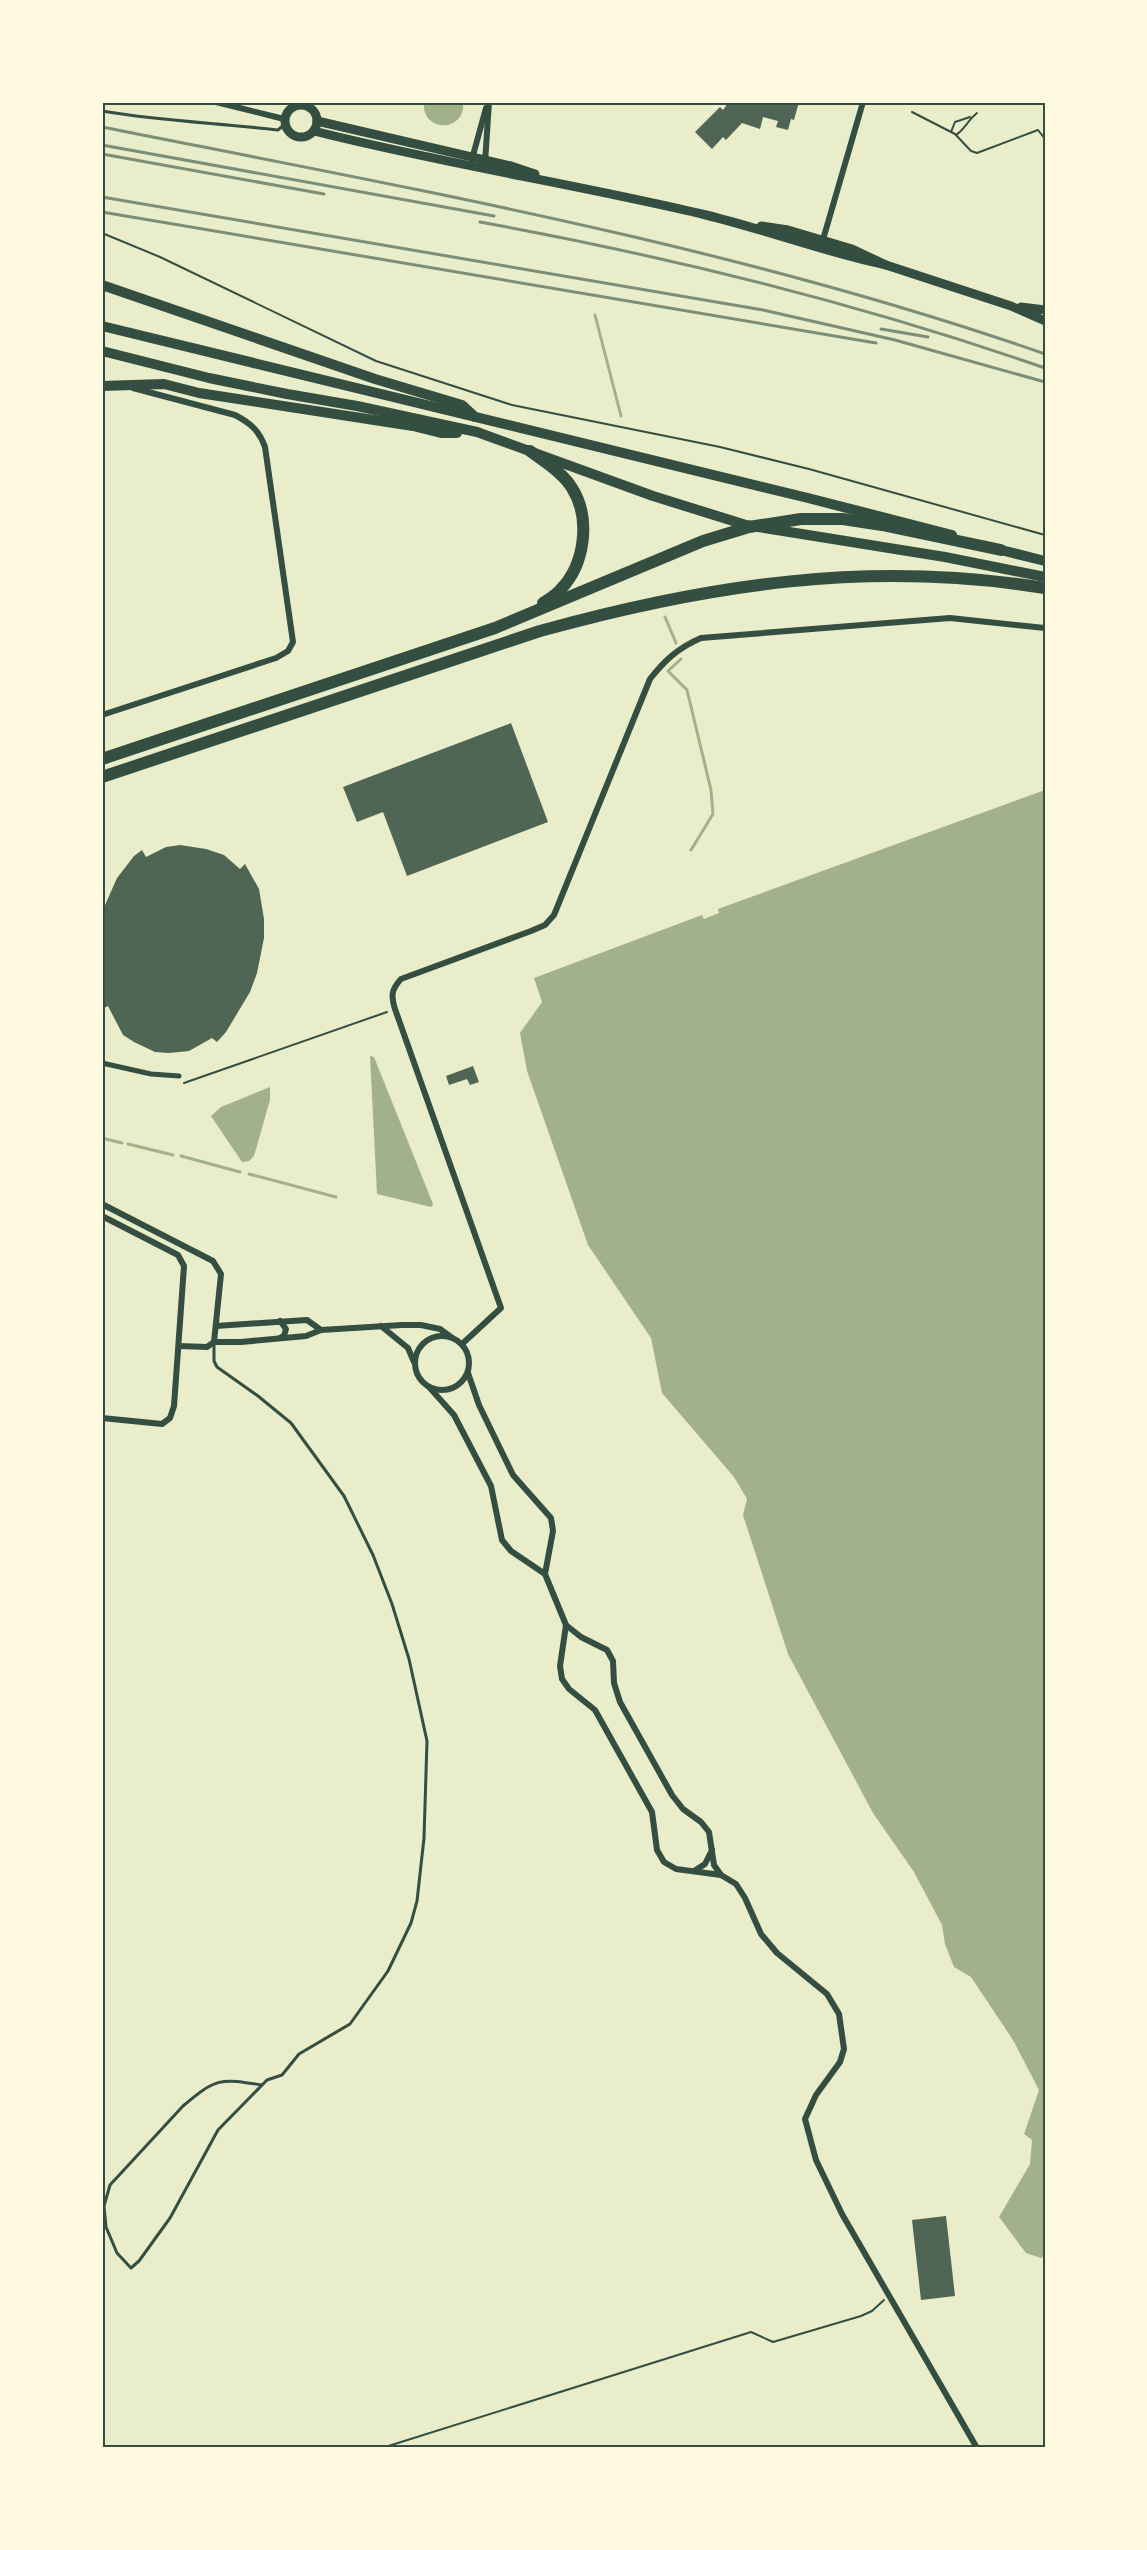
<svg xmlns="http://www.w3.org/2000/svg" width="1147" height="2550" font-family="Karla,sans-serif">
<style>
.water{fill:#a3b18a}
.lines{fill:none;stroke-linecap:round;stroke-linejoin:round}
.stream{stroke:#a3b18a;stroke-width:3}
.building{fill:#4f6655}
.path{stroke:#344e41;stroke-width:2}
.service{stroke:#344e41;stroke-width:3}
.pedestrian{stroke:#344e41;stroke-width:5}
.minor{stroke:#344e41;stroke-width:6}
.secondary{stroke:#344e41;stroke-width:9}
.primary{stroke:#344e41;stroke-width:10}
.motorway{stroke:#344e41;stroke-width:12}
.rail{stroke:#7c8e77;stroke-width:3}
.neatline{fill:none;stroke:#344e41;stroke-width:2}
</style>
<rect width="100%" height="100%" fill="#e9edc9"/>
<g class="water">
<path d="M424,102H463C466,133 421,133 424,102Z"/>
<path d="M1045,790V2255L1041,2258L1026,2253L999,2217L1030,2164L1032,2140L1024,2134L1039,2090L1013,2040L971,1977L954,1967L945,1944L942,1925L914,1872L873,1813L788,1654L743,1515L747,1499L734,1477L662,1393L651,1338L588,1245L527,1071L520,1033L542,1002L534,978L702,915L704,919L719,913L718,909Z"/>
<path d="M370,1056L374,1057L433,1204L431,1207L377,1194Z"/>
<path d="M270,1087V1100L254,1156L249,1161L242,1162L211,1116L221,1107Z"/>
</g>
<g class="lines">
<g class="stream">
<path d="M595,315L621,416"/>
<path d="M665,617L676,643"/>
<path d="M681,659L668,671L687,690L711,790L713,814L691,850"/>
<path d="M102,1138L122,1143"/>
<path d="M128,1144L173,1155"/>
<path d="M181,1156L240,1172"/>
<path d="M249,1174L336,1197"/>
</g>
</g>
<g class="building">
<path d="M725,102L733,103L799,102L794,120L791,119L788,130L776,127L778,121L763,117L760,129L742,123L726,140L723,137L712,149L695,132L720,107L723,110L726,106Z"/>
<path d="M511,723L548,822L407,876L383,812L357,822L343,787Z"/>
<path d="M180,845L206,849L224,855L240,869L245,864L259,889L264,919V938L257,973L250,992L226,1032L217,1042L212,1038L189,1051L169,1053L155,1052L134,1042L123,1035L108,1006L102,1009V912L117,878L134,856L142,850L146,857L166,847Z"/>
<path d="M473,1066L479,1082L470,1085L467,1079L449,1085L446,1076Z"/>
<path d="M946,2216L955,2296L921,2300L912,2220Z"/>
</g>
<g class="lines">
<g class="path">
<path d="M912,112L955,134L971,151L977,153L1038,130L1045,139"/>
<path d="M951,132L955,122L970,117"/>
<path d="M956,135C965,129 968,120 977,113"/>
<path d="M102,233L160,257L376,361L512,405L720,447L809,469L1045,535"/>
<path d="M184,1083L387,1012"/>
<path d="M382,2448L751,2332L773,2342L861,2316L872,2311L884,2300"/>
</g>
<g class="service">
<path d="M102,111C160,121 219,123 278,130L285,124"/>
<path d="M214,1343V1361L217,1367L258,1396L291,1423L344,1496L373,1555L392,1604L409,1659L427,1741L424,1838L417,1901L411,1923L388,1971L350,2024L299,2054L282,2075L267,2080L218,2130L170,2218L139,2261L131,2268L117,2253L106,2227L104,2206L110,2185L183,2106C216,2078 220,2078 262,2085"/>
</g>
<path class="pedestrian" d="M102,1063L151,1074L179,1076"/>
<g class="minor">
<path d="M216,102L284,119"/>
<path d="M472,159L486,108"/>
<path d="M485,163L489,102"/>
<path d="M822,243L863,102"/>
<path d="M102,715L276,658L288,651L293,642L265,447C259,430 250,423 235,415L133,388"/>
<path d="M102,1204L213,1261L221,1274L214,1342"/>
<path d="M102,1216L178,1255L184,1266L174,1406L170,1418L162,1424L102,1418"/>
<path d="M280,1321L286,1329L284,1336L280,1338"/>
<path d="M216,1326L307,1320L321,1330"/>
<path d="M381,1326L408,1348L414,1362"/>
<circle cx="442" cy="1363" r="27"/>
<path d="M462,1344L501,1308L395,1009C391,996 391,990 401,979L531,931L545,925L554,915L650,679C665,660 678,648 701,638L950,618L1045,628"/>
<path d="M179,1346L207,1347L214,1342H241L306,1336L321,1330L402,1325H421L440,1329L451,1337"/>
<path d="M468,1373L479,1405L513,1475L551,1518L553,1531L545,1574"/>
<path d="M429,1387L454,1415L491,1486L502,1540L511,1551L545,1574L566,1625L560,1666L562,1679L569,1689L595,1710L652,1812L657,1850L664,1862L676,1869L721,1875"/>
<path d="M566,1625L581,1637L607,1650L613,1661L614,1683L620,1702L672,1795L683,1809L701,1822L709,1832L714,1865L721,1875L736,1884L745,1898L761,1934L777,1953L827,1994L839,2014L844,2049L840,2062L816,2095L805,2119L816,2160L842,2214L977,2448"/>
<path d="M694,1871L705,1864L712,1850"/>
</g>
<g class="secondary">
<circle cx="301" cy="121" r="16"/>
<path d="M317,121L511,166L535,174"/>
<path d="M314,131C444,164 576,184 706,215C767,230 825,252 886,265"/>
<path d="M761,226L788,230L852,249L886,265L1011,306L1045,321"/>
<path d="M1021,307L1045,310"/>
</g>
<g class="primary">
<path d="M102,285L375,379L462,405L475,417"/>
<path d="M102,326L808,498L952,535"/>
<path d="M102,351L209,378L287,394L357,406L477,432L653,496L746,525L945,557L1045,577"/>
<path d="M102,386L164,384L199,393L413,426L441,433H457"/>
<path d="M993,548L1045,561"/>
</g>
<g class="motorway">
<path d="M530,451C545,462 563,473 572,488C591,518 585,564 561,589C556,595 549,599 543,603"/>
<path d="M102,759L495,628L703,541L749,527L801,519H843L882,525L1001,550"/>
<path d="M102,777L540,631C710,584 869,560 1045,588"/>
</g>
<g class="rail">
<path d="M102,127C419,190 739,247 1045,354"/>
<path d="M102,145L494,216"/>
<path d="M102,154L324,194"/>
<path d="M102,197L763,310L895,340L1045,382"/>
<path d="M102,212L876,343"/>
<path d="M480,222C672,257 861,304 1045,368"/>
<path d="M881,329L928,337"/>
</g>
</g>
<rect width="1147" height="2550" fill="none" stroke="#fefae0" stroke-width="207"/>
<rect x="104" y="104" width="940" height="2342" class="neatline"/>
</svg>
